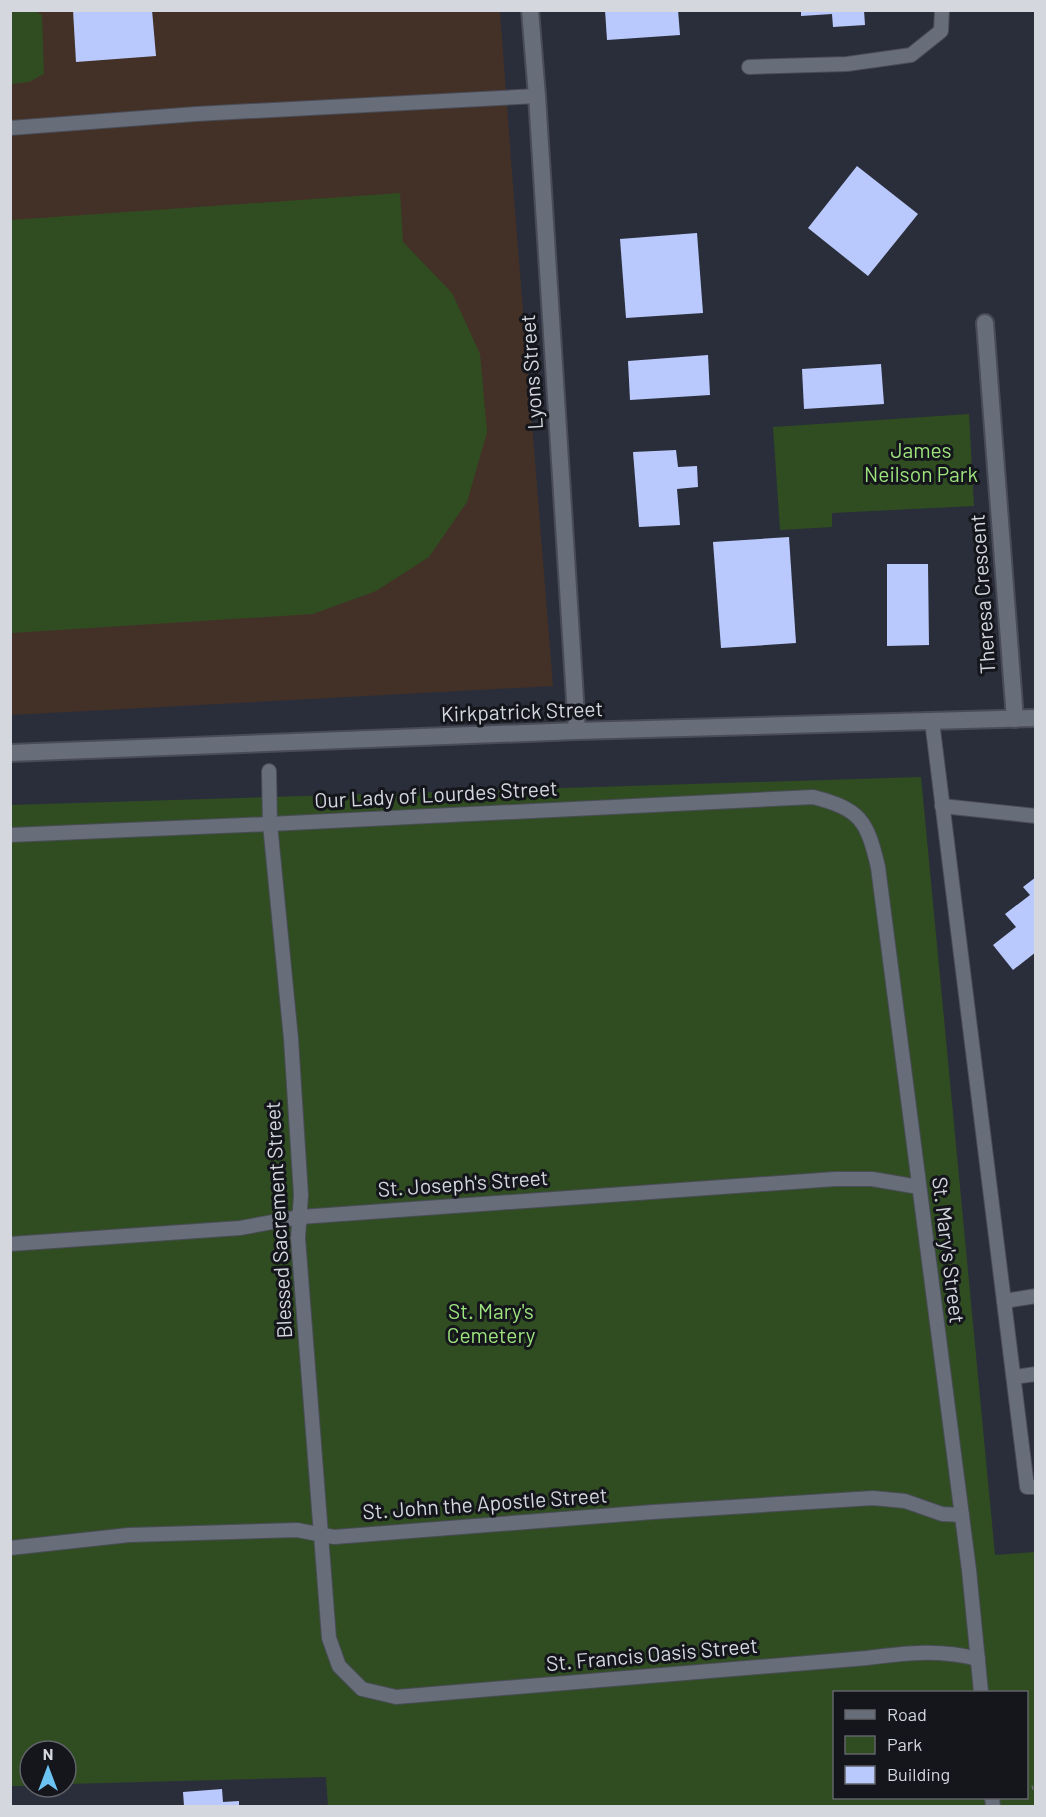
<svg xmlns="http://www.w3.org/2000/svg" width="1046" height="1817" font-family="Barlow,sans-serif">
<style>
.education{fill:#433128}
.green{fill:#304d22;fill-rule:evenodd}
.building{fill:#bac9fd}
.lines{fill:none;stroke-linecap:round;stroke-linejoin:round}
.service-casing{stroke:#494c56;stroke-width:16}
.minor-casing{stroke:#494c56;stroke-width:20}
.path{stroke:#656973;stroke-width:4;stroke-dasharray:1.5 4.5;stroke-linecap:butt}
.service{stroke:#686d7a;stroke-width:14}
.minor{stroke:#686d7a;stroke-width:16}
.labels{text-anchor:middle;stroke-width:6;stroke-linejoin:round;paint-order:stroke}
.street-label{font-size:21px;fill:#d4d7de;stroke:#15161c}
.park-label{font-size:21px;fill:#9de47d;stroke:#15161c}
</style>
<rect width="100%" height="100%" fill="#2a2e3a"/>
<path class="education" d="M11,11H500L511,160L553,686L11,715Z"/>
<g class="green">
<path d="M19,11H34L42,15L44,74L29,82L11,84V13Z"/>
<path d="M400,193L403,242L452,293L480,354L487,432L467,502L429,557L376,591L313,614L11,633V220Z"/>
<path d="M969,414L974,506L832,513V527L780,530L773,427Z"/>
<path d="M921,777L995,1555L1035,1552V1806H328L326,1777L66,1784V1751H30V1786H11L10,805ZM834,1692H1026V1798H834Z"/>
</g>
<g class="building">
<path d="M73,10H152L156,56L76,62Z"/>
<path d="M605,10H678L680,35L607,40Z"/>
<path d="M801,10H864L865,25L833,27L832,14L801,16Z"/>
<path d="M857,166L918,214L868,276L808,228Z"/>
<path d="M697,233L703,313L626,318L620,239Z"/>
<path d="M708,355L710,395L630,400L628,361Z"/>
<path d="M881,364L884,404L804,409L802,369Z"/>
<path d="M676,450L678,467L697,466L698,487L677,489L680,525L639,527L633,452Z"/>
<path d="M789,537L796,643L721,648L713,542Z"/>
<path d="M887,564H928L929,645L887,646Z"/>
<path d="M1036,877V952L1013,970L993,945L1016,927L1005,914L1030,895L1023,887Z"/>
<path d="M222,1789L223,1802L239,1801V1806H184L183,1792Z"/>
</g>
<g class="lines">
<g class="service-casing">
<g id="service">
<path d="M749,67L847,64L911,55L941,31L942,10"/>
<path d="M10,128L196,114L537,96"/>
<path d="M932,721L1027,1487H1036"/>
<path d="M269,771L270,824L291,1039L301,1195L298,1238L329,1638L339,1666L362,1689L396,1697L867,1658C908,1653 937,1649 978,1659"/>
<path d="M942,806L1036,816"/>
<path d="M10,835L270,824L813,797C860,809 867,820 878,867L969,1570L981,1692"/>
<path d="M10,1244L240,1228L300,1217L835,1179H872L919,1187"/>
<path d="M1004,1301L1036,1296"/>
<path d="M1014,1377L1036,1374"/>
<path d="M10,1548L129,1535L297,1530L334,1537L653,1512L873,1498L905,1501L942,1514L962,1515"/>
<path d="M992,1798L993,1806"/>
</g>
</g>
<g class="minor-casing">
<g id="minor">
<path d="M530,10L537,96L577,731"/>
<path d="M985,323L1015,719"/>
<path d="M10,753L577,731L1036,718"/>
</g>
</g>
<path class="path" d="M1026,1789L1036,1787"/>
<use href="#service" class="service"/>
<use href="#minor" class="minor"/>
</g>
<g class="labels">
<g class="street-label">
<text transform="translate(532 372) rotate(-94)" y="7">Lyons Street</text>
<text transform="translate(983 594) rotate(-94)" y="7">Theresa Crescent</text>
<text transform="translate(522 712) rotate(-2)" y="7">Kirkpatrick Street</text>
<text transform="translate(436 795) rotate(-3)" y="7">Our Lady of Lourdes Street</text>
<text transform="translate(463 1184) rotate(-4)" y="7">St. Joseph's Street</text>
<text transform="translate(279 1220) rotate(-93)" y="7">Blessed Sacrement Street</text>
<text transform="translate(948 1250) rotate(83)" y="7">St. Mary's Street</text>
<text transform="translate(485 1504) rotate(-4)" y="7">St. John the Apostle Street</text>
<text transform="translate(652 1655) rotate(-5)" y="7">St. Francis Oasis Street</text>
</g>
<g class="park-label">
<text x="921" y="458">James<tspan x="921" dy="24">Neilson Park</tspan></text>
<text x="491" y="1319">St. Mary's<tspan x="491" dy="24">Cemetery</tspan></text>
</g>
</g>
<rect width="1046" height="1817" fill="none" stroke="#d4d7de" stroke-width="24"/>
<rect x="833" y="1691" width="195" height="108" fill="#15161c" stroke="#61636a" stroke-width="1.5"/>
<rect x="845" y="1710" width="30" height="9" fill="#686d7a" stroke="#61636a" stroke-width="1.5"/>
<text x="887" y="1721" font-size="18" fill="#d4d7de">Road</text>
<rect x="845" y="1736" width="30" height="18" fill="#304d22" stroke="#61636a" stroke-width="1.5"/>
<text x="887" y="1751" font-size="18" fill="#d4d7de">Park</text>
<rect x="845" y="1766" width="30" height="18" fill="#bac9fd" stroke="#61636a" stroke-width="1.5"/>
<text x="887" y="1781" font-size="18" fill="#d4d7de">Building</text>
<g transform="translate(48 1769)"><circle r="28" fill="#15161c" stroke="#61636a" stroke-width="1.5"/>
<path d="M0-4.5L10 22L0 15L-10 22Z" fill="#6bc3f2"/>
<text y="-9" font-size="16" font-weight="bold" text-anchor="middle" fill="#d4d7de">N</text>
</g>
</svg>
